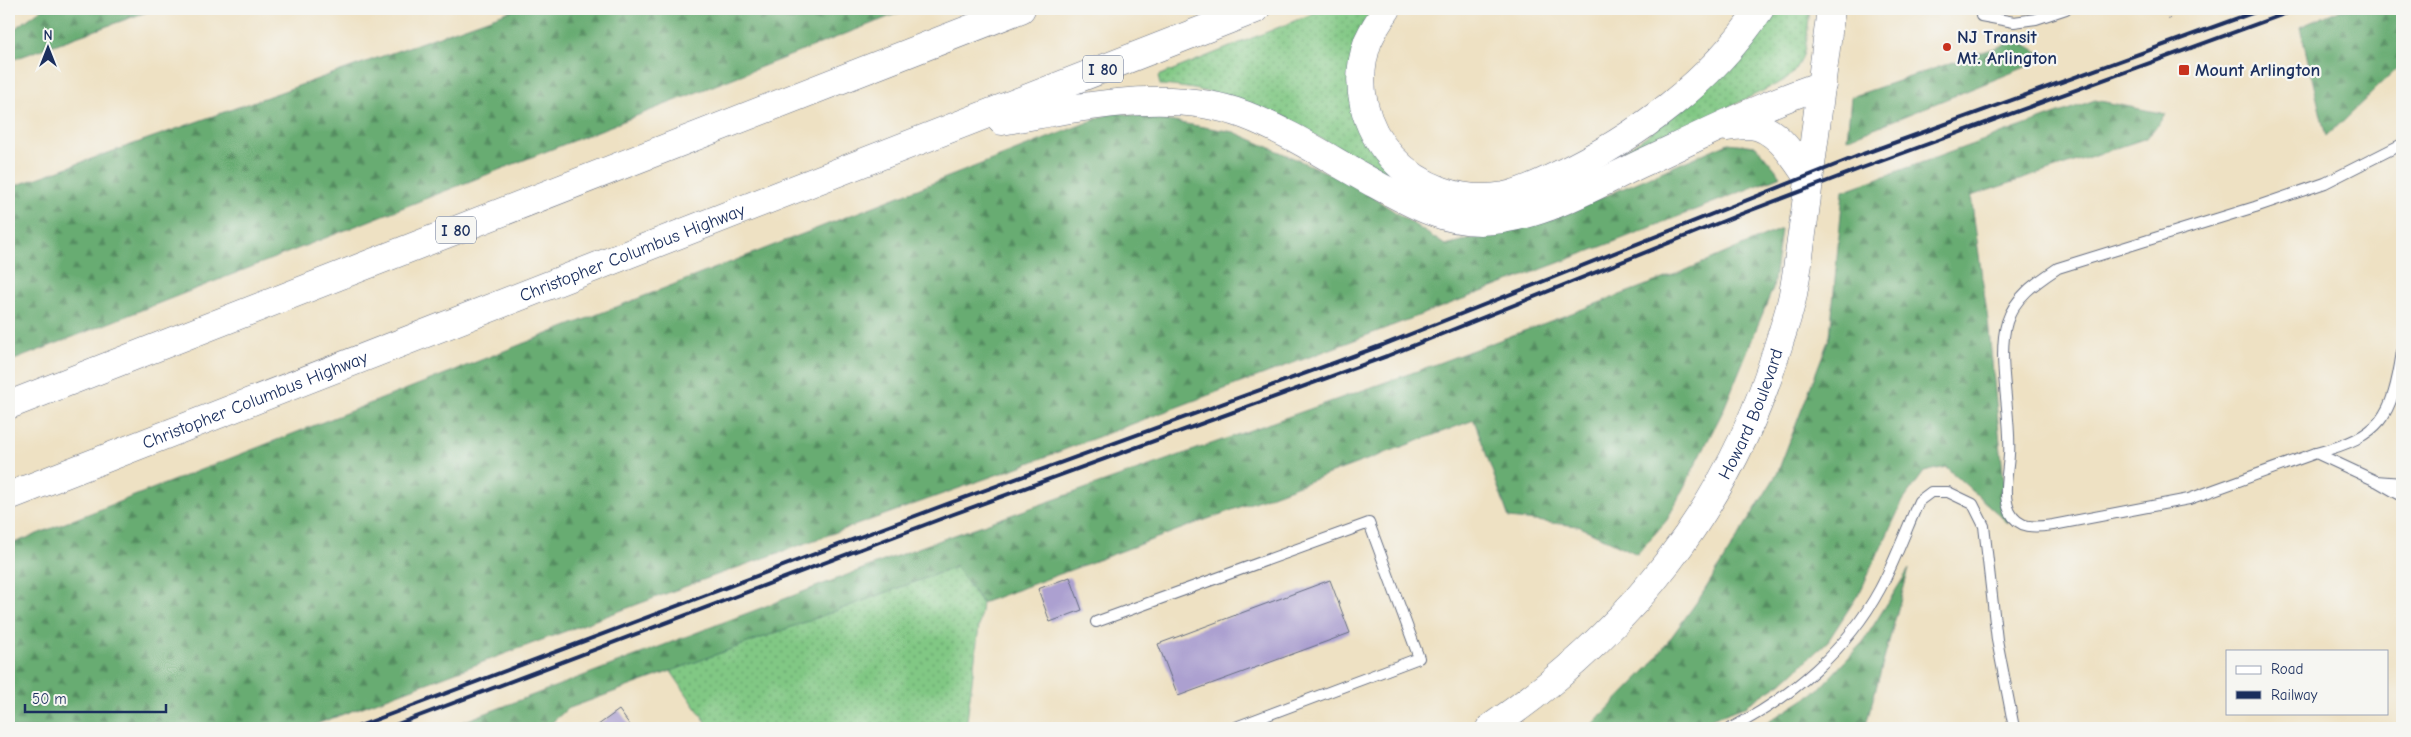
<svg xmlns="http://www.w3.org/2000/svg" width="2411" height="737" font-family="'Comic Neue',sans-serif">
<style>
.grass{fill:url(#grass-dots);stroke:#4e7c71}
.forest{fill:url(#forest-firs);stroke:#426e68}
.building{fill:#aca0d0}
.lines{fill:none;stroke-linecap:round;stroke-linejoin:round}
.lane-casing{stroke:#656d81;stroke-width:12}
.secondary-casing{stroke:#656d81;stroke-width:29}
.highway-casing{stroke:#656d81;stroke-width:29}
.path{stroke:#656d81;stroke-width:3;stroke-dasharray:1 4;stroke-linecap:butt}
.lane{stroke:#fff;stroke-width:10}
.secondary{stroke:#fff;stroke-width:28}
.highway{stroke:#fff;stroke-width:28}
.rail{stroke:#1b2f5e;stroke-width:4}
.poi-dot{fill:#c8321e;stroke:#f6f6f2;stroke-width:2}
.labels{text-anchor:middle;stroke-width:4.5;stroke-linejoin:round;paint-order:stroke}
.shield{fill:#f6f6f2;stroke:#5d6b8a;stroke-width:1}
.shield-label{font-size:16px;font-weight:bold;fill:#1b2f5e}
.poi-label{font-size:18px;font-weight:bold;fill:#1b2f5e;stroke:#f6f6f2;text-anchor:start}
.street-label{font-size:18px;fill:#1b2f5e;stroke:#f6f6f2}
</style>
<defs>
<pattern id="grass-dots" width="8" height="8" patternUnits="userSpaceOnUse" patternTransform="scale(1.25)"><rect width="8" height="8" fill="#81c884"/><path d="M2 2h.1M6 6h.1" fill="none" stroke="#69a36f" stroke-width="1.8" stroke-linecap="round"/></pattern>
<pattern id="forest-firs" width="22" height="20" patternUnits="userSpaceOnUse" patternTransform="scale(1.25)"><rect width="22" height="20" fill="#68ac72"/><path d="M5 1l3.5 6h-7zM16 11l3.5 6h-7z" fill="#558c61"/></pattern>
</defs>
<rect width="100%" height="100%" fill="#f6f6f2"/>
<filter id="ink" filterUnits="userSpaceOnUse"><feTurbulence type="fractalNoise" baseFrequency=".02" numOctaves="2"/><feDisplacementMap in="SourceGraphic" scale="10" xChannelSelector="R" yChannelSelector="G"/><feConvolveMatrix kernelMatrix="1 2 1 2 8 2 1 2 1" color-interpolation-filters="sRGB"/></filter>
<filter id="wash" filterUnits="userSpaceOnUse"><feTurbulence type="fractalNoise" baseFrequency=".0096" numOctaves="4" result="noise"/><feDisplacementMap in="SourceGraphic" scale="20" xChannelSelector="R" yChannelSelector="G"/><feGaussianBlur stdDeviation="1.12" result="paint"/><feColorMatrix in="noise" values="0 0 0 0 0 0 0 0 0 0 0 0 0 0 0 0 0 1.4 0 .05"/><feComposite in="paint" operator="in"/></filter>
<g filter="url(#wash)">
<rect width="100%" height="100%" fill="#eee1c3"/>
<g class="grass">
<path d="M1324,9H1376C1370,18 1363,28 1359,38C1354,52 1353,68 1353,83C1356,161 1430,220 1507,206C1529,202 1551,191 1571,181C1652,142 1720,81 1773,9H1810C1806,37 1809,59 1787,79C1732,106 1676,133 1621,160C1581,180 1537,208 1491,210C1426,214 1351,153 1293,123C1252,102 1207,88 1160,85L1158,76Z"/>
<path d="M956,567L982,603L966,728H710L670,670Z"/>
</g>
<g class="forest">
<path d="M42,9H155L9,61V33Z"/>
<path d="M516,9H909L9,362V188Z"/>
<path d="M2341,9H2402V64L2326,137L2300,27Z"/>
<path d="M2018,40L2048,58L1847,139L1851,97Z"/>
<path d="M2095,100L2166,114L2147,138L1971,196L1988,321L2008,523L1946,467L1924,472L1903,501L1861,590L1828,641L1785,680L1744,707L1687,728H1589L1651,665L1701,596L1777,474L1830,336L1843,191Z"/>
<path d="M1114,112L1234,132L1353,184L1445,245L1550,220L1728,143L1756,146L1781,176L1611,243L1021,466L700,581L306,728H9V545Z"/>
<path d="M1781,229L1773,288L1723,411L1667,520L1637,554L1578,526L1509,518L1474,420L982,603L956,567L567,709L546,728H447L915,549L1417,371L1684,271Z"/>
<path d="M1909,569L1865,728H1759L1817,691L1863,642Z"/>
</g>
<g id="blocks">
<g class="building">
<path d="M1070,577L1082,610L1050,622L1038,589Z"/>
<path d="M1330,580L1350,633L1178,696L1158,644Z"/>
<path d="M619,710L632,728H594Z"/>
</g>
</g>
</g>
<g filter="url(#ink)">
<use href="#blocks" fill-opacity="0" stroke="#656d81" stroke-width="1"/>
<g class="lines">
<g class="lane-casing">
<g id="lane">
<path d="M1981,16L2014,22L2036,19L2066,9"/>
<path d="M2316,453C2382,436 2392,417 2402,352"/>
<path d="M2376,481L2316,453L2189,499L2053,525C2037,527 2019,530 2010,512C2002,495 2008,473 2009,455C2012,416 1996,358 2007,322C2015,296 2037,282 2058,268L2255,207L2325,183L2402,144"/>
<path d="M2402,483L2376,481L2402,496"/>
<path d="M1096,622L1369,523L1419,658L1233,728"/>
<path d="M1731,728C1792,697 1847,650 1880,589C1895,561 1906,530 1919,501L1931,492H1948L1973,504L1984,526L1997,640L2014,728"/>
</g>
</g>
<g class="secondary-casing">
<g id="secondary">
<path id="s1" d="M1490,728C1628,634 1732,505 1779,343C1784,327 1790,311 1793,294C1798,267 1801,239 1805,212C1814,144 1823,76 1831,9"/>
</g>
</g>
<g class="highway-casing">
<g id="highway">
<path d="M1387,9C1380,19 1373,30 1368,41C1337,129 1417,212 1505,196C1523,192 1542,183 1558,175C1636,138 1712,81 1760,9"/>
<path d="M1002,121C1078,108 1170,86 1245,115C1292,133 1334,162 1377,185C1411,203 1441,221 1480,221C1537,220 1590,188 1640,164C1700,136 1759,106 1822,85"/>
<path d="M1726,127C1734,126 1742,125 1750,125C1777,127 1795,159 1809,179"/>
<path d="M9,405L1021,9"/>
<path id="s2" d="M9,496L1256,9"/>
</g>
</g>
<path class="path" d="M2166,9L2170,20"/>
<use href="#lane" class="lane"/>
<use href="#secondary" class="secondary"/>
<use href="#highway" class="highway"/>
<g class="rail">
<path d="M354,728L947,504L1383,345L1863,154L2263,9"/>
<path d="M387,728L951,515L1387,356L1741,214L1862,168L2298,9"/>
</g>
</g>
</g>
<g class="poi-dot">
<circle cx="1947" cy="47" r="5"/>
<rect x="2178" y="64" width="12" height="12" rx="2.5"/>
</g>
<g class="labels">
<g class="shield">
<rect x="1083" y="55.5" width="40" height="27" rx="4"/>
<rect x="436" y="216.5" width="40" height="27" rx="4"/>
</g>
<g class="shield-label">
<text x="1103" y="75">I 80</text>
<text x="456" y="236">I 80</text>
</g>
<g class="poi-label">
<text x="1957" y="43">NJ Transit<tspan x="1957" dy="21">Mt. Arlington</tspan></text>
<text x="2195" y="76">Mount Arlington</text>
</g>
<g class="street-label">
<text dy="6" stroke="none"><textPath href="#s2" startOffset="669">Christopher Columbus Highway</textPath></text>
<text dy="6" stroke="none"><textPath href="#s2" startOffset="264">Christopher Columbus Highway</textPath></text>
<text dy="6" stroke="none"><textPath href="#s1" startOffset="415">Howard Boulevard</textPath></text>
</g>
</g>
<rect width="2411" height="737" fill="none" stroke="#f6f6f2" stroke-width="30"/>
<rect x="2226" y="650" width="162" height="65" fill="#f6f6f2" stroke="#9ea6b7"/>
<rect x="2236" y="666" width="25" height="8" fill="#ffffff" stroke="#9ea6b7"/>
<text x="2271" y="674" font-size="15" fill="#1b2f5e">Road</text>
<rect x="2236" y="691" width="25" height="8" fill="#1b2f5e" stroke="#9ea6b7"/>
<text x="2271" y="700" font-size="15" fill="#1b2f5e">Railway</text>
<g transform="translate(48 48)" stroke="#f6f6f2" stroke-width="4" paint-order="stroke">
<path d="M0-4L9 19L0 12L-9 19Z" fill="#1b2f5e"/>
<text y="-8" font-size="14" font-weight="bold" text-anchor="middle" fill="#1b2f5e">N</text>
</g>
<path d="M25 704v8h141v-8" fill="none" stroke="#1b2f5e" stroke-width="2.5"/>
<text x="32" y="704" font-size="15" fill="#1b2f5e" stroke="#f6f6f2" stroke-width="4" paint-order="stroke">50 m</text>
</svg>
